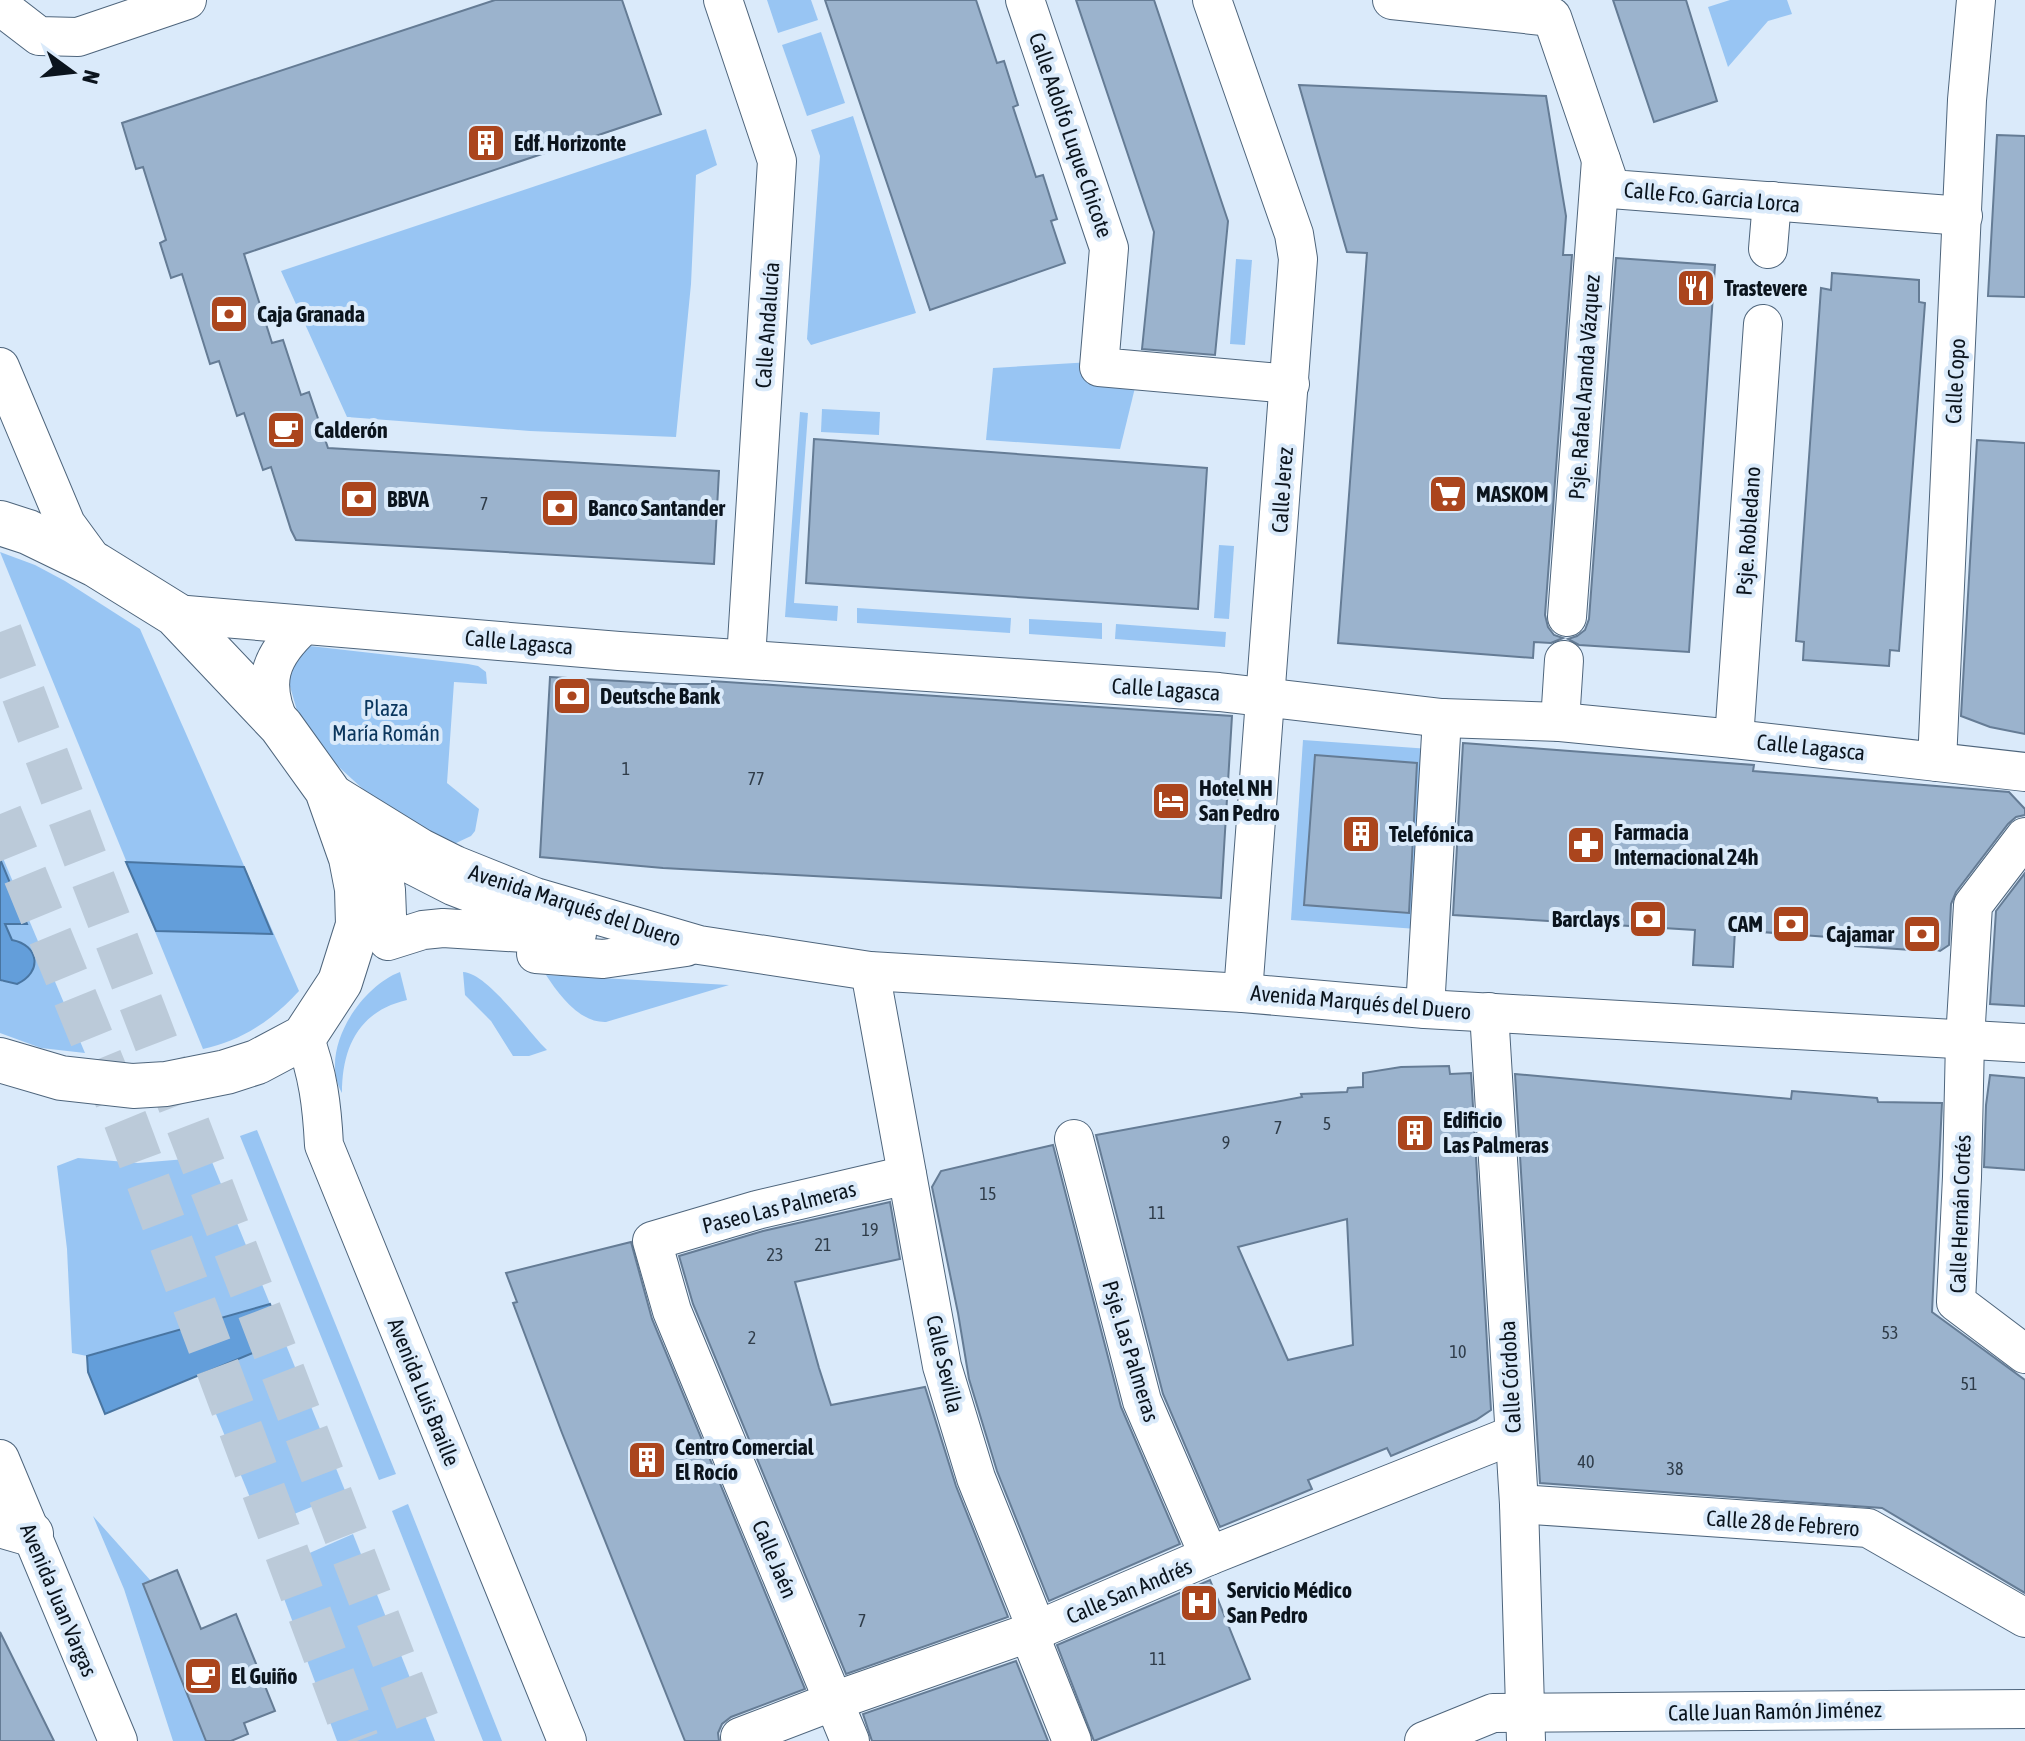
<svg xmlns="http://www.w3.org/2000/svg" width="2025" height="1741" font-family="'Asap Condensed',sans-serif">
<style>
.green{fill:#98c5f3}
.water{fill:#639eda;stroke:#4975a1;stroke-width:2}
.building{fill:#9bb3cd;stroke:#657c95;stroke-width:2;fill-rule:evenodd}
.lines{fill:none;stroke-linecap:round;stroke-linejoin:round}
.highway-tunnel{stroke:#bbcad9;stroke-width:44;stroke-dasharray:44 22;stroke-linecap:butt}
.street-casing{stroke:#4e657c;stroke-width:40}
.secondary-casing{stroke:#4e657c;stroke-width:46}
.street{stroke:#fff;stroke-width:38}
.secondary{stroke:#fff;stroke-width:44}
.labels{text-anchor:middle;stroke-width:8;stroke-linejoin:round;paint-order:stroke}
.number-label{font-size:18px;fill:#2f3c49}
.street-label{font-size:22px;fill:#0b141d;stroke:#daeafa}
.poi-label{font-size:22px;font-weight:bold;fill:#0b141d;stroke:#daeafa;text-anchor:start}
.park-label{font-size:22px;fill:#0a365d;stroke:#daeafa}
</style>
<rect width="100%" height="100%" fill="#daeafa"/>
<g class="green">
<path d="M767,0H811L818,20L778,33Z"/>
<path d="M1730,0H1787L1792,14L1768,21L1728,67L1708,7Z"/>
<path d="M821,32L845,103L807,116L782,45Z"/>
<path d="M853,116L916,313L811,345L807,339L820,156L811,130Z"/>
<path d="M706,129L717,165L696,175L691,284L676,437L530,431L347,417L281,271Z"/>
<path d="M1236,259L1252,260L1245,345L1230,344Z"/>
<path d="M1142,359L1120,449L986,440L993,368Z"/>
<path d="M822,409L880,412L879,435L821,432Z"/>
<path d="M800,412L808,413L794,603L838,606L837,621L785,617Z"/>
<path d="M1219,545L1234,546L1229,619L1214,618Z"/>
<path d="M0,552L35,565L65,581L140,629L299,991C273,1020 241,1041 203,1049Z"/>
<path d="M857,608L1011,618L1010,633L857,623Z"/>
<path d="M1029,619L1102,623V639L1029,634Z"/>
<path d="M1116,624L1226,632L1225,647L1115,639Z"/>
<path d="M301,645L468,664L478,666L486,672L487,684L454,682L447,783L479,809L475,831L471,836L454,844L446,843L376,801L304,735L285,669Z"/>
<path d="M1303,740L1430,749L1417,929L1291,920Z"/>
<path d="M0,851L85,1053L41,1048L0,1033V980L3,982L18,941L12,940L4,923L26,924L0,859Z"/>
<path d="M400,972L407,1000C359,1011 342,1047 342,1093C318,1051 360,987 400,972Z"/>
<path d="M463,972C488,973 528,1032 547,1050L529,1056H513L491,1021L465,995Z"/>
<path d="M546,975L729,985L606,1022C580,1023 559,995 546,975Z"/>
<path d="M257,1130L396,1474L379,1480L240,1136Z"/>
<path d="M210,1157L270,1304L87,1356L72,1353L67,1249L57,1166L78,1158L138,1163Z"/>
<path d="M284,1340L346,1493L262,1527L200,1375Z"/>
<path d="M408,1504L502,1741H483L392,1511Z"/>
<path d="M93,1516L151,1581L143,1584L206,1741H173L124,1589Z"/>
<path d="M353,1534L435,1741H337L273,1569Z"/>
</g>
<g class="water">
<path d="M0,859L27,924H5L12,940C39,945 43,972 17,984L0,980Z"/>
<path d="M126,862L244,867L272,934L156,931Z"/>
<path d="M270,1304L284,1340L105,1414L88,1372L87,1356Z"/>
</g>
<g class="building">
<path d="M495,0H622L661,114L244,254L272,343L283,340L301,395L309,392L328,448L719,471L714,564L296,540L291,530L271,467L263,470L244,413L237,416L219,361L210,364L182,274L171,278L160,243L166,240L143,167L136,169L122,123Z"/>
<path d="M825,0H976L997,63L1004,61L1018,105L1013,107L1036,177L1043,175L1057,219L1051,221L1065,263L930,310Z"/>
<path d="M1076,0H1154L1228,221L1215,355L1142,349L1154,232Z"/>
<path d="M1613,0H1686L1717,101L1654,122Z"/>
<path d="M1299,85L1546,96L1566,216L1563,255H1572L1545,615L1548,627L1554,635L1563,638L1551,643L1534,642L1533,658L1338,643L1367,253L1347,252Z"/>
<path d="M1997,135L2025,136V297L1988,296Z"/>
<path d="M1616,258L1715,265L1689,652L1579,645L1568,639L1577,636L1585,630L1589,619Z"/>
<path d="M1832,273L1919,280V302L1925,303L1899,651L1890,650L1889,666L1803,660L1804,642L1796,641L1821,288L1831,290Z"/>
<path d="M814,439L1207,468L1198,609L806,583Z"/>
<path d="M1977,440L2025,443V734L1990,727L1961,716Z"/>
<path d="M550,677L673,684H712V681L1232,716L1221,898L663,868L540,857Z"/>
<path d="M1463,743L1754,765L1753,771L2009,792L2025,809V815L2016,817L2008,824L1956,892L1951,904L1949,945L1940,951L1930,948L1926,951L1854,946L1855,939L1735,930L1733,967L1693,965L1695,930L1453,915Z"/>
<path d="M1315,755L1417,763L1409,913L1304,905Z"/>
<path d="M2025,873V1006L1990,1004L1996,911Z"/>
<path d="M1449,1066L1450,1074L1471,1073L1491,1410L1476,1420L1391,1456L1387,1448L1308,1480L1312,1489L1220,1527L1163,1394L1096,1135L1302,1097L1301,1094L1347,1092L1348,1088L1363,1087V1073L1401,1067ZM1347,1219L1353,1345L1288,1360L1238,1247Z"/>
<path d="M1515,1074L1791,1099L1792,1091L1877,1098L1878,1102L1942,1103L1932,1312L2025,1380V1593L1882,1508L1540,1483Z"/>
<path d="M1990,1075L2025,1078V1170L1984,1167L1986,1105Z"/>
<path d="M1053,1145L1121,1407L1180,1544L1049,1601L997,1471L969,1379L958,1313L932,1187L941,1171Z"/>
<path d="M890,1202L900,1259L795,1282L819,1368L831,1405L925,1387L956,1486L1008,1617L846,1674L693,1304L679,1256L763,1231Z"/>
<path d="M631,1242L652,1319L805,1689L731,1717L722,1724L718,1733L719,1741H685L562,1433L513,1303L517,1302L506,1273Z"/>
<path d="M177,1570L201,1629L236,1614L275,1711L244,1723L248,1734L231,1741H206L143,1584Z"/>
<path d="M1210,1580L1250,1679L1094,1741L1057,1645Z"/>
<path d="M0,1632L54,1741H0Z"/>
<path d="M1016,1661L1048,1741H872L863,1714Z"/>
</g>
<g class="lines">
<g class="highway-tunnel">
<path d="M0,632L85,858L425,1741"/>
<path d="M0,814L126,1122L357,1741"/>
</g>
<g class="street-casing">
<g id="street">
<path d="M723,0L777,161L746,659"/>
<path d="M1025,0L1109,248L1099,367L1290,384"/>
<path d="M1212,0L1294,234L1298,259L1243,993"/>
<path d="M1392,0L1552,17L1611,189L1963,216"/>
<path d="M0,6L39,36L78,37L187,0"/>
<path d="M1768,249L1772,201"/>
<path d="M0,367L66,524L96,565"/>
<path d="M175,614L619,651L1219,692L1442,718L1560,722L1734,739L2025,772"/>
<path d="M1567,617L1601,160"/>
<path d="M1560,722L1564,660"/>
<path d="M281,726C260,682 270,656 304,625"/>
<path d="M1734,739L1763,324"/>
<path d="M1937,762L1967,100L1976,0"/>
<path d="M327,790L421,848L455,865L535,897L699,945L870,971L1243,993L1425,1009L2025,1043"/>
<path d="M2025,837L1973,905L1965,1040L1962,1177L1956,1302L2025,1354"/>
<path d="M378,843L410,864L453,886L577,934L574,936L443,928L423,930L388,941L386,890Z"/>
<path d="M536,954L603,959L686,947"/>
<path d="M870,971L942,1366L976,1478L1037,1630L1034,1646L1072,1741"/>
<path d="M1425,1009L1442,718"/>
<path d="M1489,1012L1519,1504L1526,1741"/>
<path d="M304,1037C318,1073 322,1106 324,1145L567,1741"/>
<path d="M1074,1139L1142,1401L1209,1556"/>
<path d="M0,1459L118,1741"/>
<path d="M1519,1504L1868,1528L2025,1618"/>
<path d="M740,1737L834,1701L1037,1630L1209,1556L1513,1435"/>
<path d="M850,1741L672,1311L652,1241L757,1210L907,1175"/>
<path d="M1424,1741L1493,1713L2025,1709"/>
</g>
</g>
<g class="secondary-casing">
<g id="secondary">
<path d="M0,523L28,532L96,565L175,614L281,726L327,790L351,858L357,889L358,925L340,982L304,1037L257,1062L226,1072L166,1084L133,1086L61,1078L0,1060"/>
<path d="M0,1525L31,1534"/>
</g>
</g>
<use href="#street" class="street"/>
<use href="#secondary" class="secondary"/>
</g>
<defs>
<g id="building-square" transform="scale(2)"><rect x="-9" y="-9" width="18" height="18" rx="4" fill="#ab451d" stroke="#daeafa"/><path d="M-4-6H4V6H1V3H-1V6H-4ZM-2.5-4.3h1.7v1.8h-1.7ZM.8-4.3h1.7v1.8H.8ZM-2.5-1h1.7V.8h-1.7ZM.8-1h1.7V.8H.8Z" fill="#fff"/></g>
<g id="restaurant-square" transform="scale(2)"><rect x="-9" y="-9" width="18" height="18" rx="4" fill="#ab451d" stroke="#daeafa"/><path d="M-5-6h1v4h1v-4h1v4h1v-4h1v5L-1.5 .5V6h-2V.5L-5-1ZM5-6V6H3V1.5H1.5Q1.5-4 5-6Z" fill="#fff"/></g>
<g id="bank-square" transform="scale(2)"><rect x="-9" y="-9" width="18" height="18" rx="4" fill="#ab451d" stroke="#daeafa"/><path d="M-6-4H6V4H-6ZM0-2.3a2.3 2.3 0 1 0 0 4.6a2.3 2.3 0 1 0 0-4.6Z" fill="#fff"/></g>
<g id="cafe-square" transform="scale(2)"><rect x="-9" y="-9" width="18" height="18" rx="4" fill="#ab451d" stroke="#daeafa"/><path d="M-5.5-4.5H6V0H3Q3 3.5 0 3.5H-2.5Q-5.5 3.5-5.5 0ZM3-3.2v2h1.7v-2ZM-6 4.5H4V6H-6Z" fill="#fff"/></g>
<g id="supermarket-square" transform="scale(2)"><rect x="-9" y="-9" width="18" height="18" rx="4" fill="#ab451d" stroke="#daeafa"/><path d="M-6-5.5h2.5l.6 2H6L4.5 2H-2.5L-4.4-4H-6ZM-1.5 3.2a1.3 1.3 0 1 0 .1 0ZM3 3.2a1.3 1.3 0 1 0 .1 0Z" fill="#fff"/></g>
<g id="hotel-square" transform="scale(2)"><rect x="-9" y="-9" width="18" height="18" rx="4" fill="#ab451d" stroke="#daeafa"/><path d="M-6-4.5h1.5V1H6V5H4.5V3h-9V5H-6ZM-4 0a1.8 1.8 0 1 1 3.6 0ZM.5 0V-2.5h3Q6-2.5 6 0Z" fill="#fff"/></g>
<g id="pharmacy-square" transform="scale(2)"><rect x="-9" y="-9" width="18" height="18" rx="4" fill="#ab451d" stroke="#daeafa"/><path d="M-2-6h4v4h4v4h-4v4h-4v-4h-4v-4h4Z" fill="#fff"/></g>
<g id="hospital-square" transform="scale(2)"><rect x="-9" y="-9" width="18" height="18" rx="4" fill="#ab451d" stroke="#daeafa"/><path d="M-5-5h3v3.5h4V-5h3V5h-3V1.5h-4V5h-3Z" fill="#fff"/></g>
</defs>
<g fill-rule="evenodd">
<use href="#building-square" x="486" y="143"/>
<use href="#restaurant-square" x="1696" y="288"/>
<use href="#bank-square" x="229" y="314"/>
<use href="#cafe-square" x="286" y="430"/>
<use href="#supermarket-square" x="1448" y="494"/>
<use href="#bank-square" x="359" y="499"/>
<use href="#bank-square" x="560" y="508"/>
<use href="#bank-square" x="572" y="696"/>
<use href="#hotel-square" x="1171" y="801"/>
<use href="#building-square" x="1361" y="834"/>
<use href="#pharmacy-square" x="1586" y="845"/>
<use href="#bank-square" x="1648" y="919"/>
<use href="#bank-square" x="1791" y="924"/>
<use href="#bank-square" x="1922" y="934"/>
<use href="#building-square" x="1415" y="1133"/>
<use href="#building-square" x="647" y="1460"/>
<use href="#hospital-square" x="1199" y="1603"/>
<use href="#cafe-square" x="203" y="1676"/>
</g>
<g class="labels">
<g class="number-label">
<text x="484" y="510">7</text>
<text x="626" y="775">1</text>
<text x="756" y="785">77</text>
<text x="1327" y="1130">5</text>
<text x="1278" y="1134">7</text>
<text x="1226" y="1149">9</text>
<text x="988" y="1200">15</text>
<text x="1157" y="1219">11</text>
<text x="870" y="1236">19</text>
<text x="823" y="1251">21</text>
<text x="775" y="1261">23</text>
<text x="1890" y="1339">53</text>
<text x="752" y="1344">2</text>
<text x="1458" y="1358">10</text>
<text x="1969" y="1390">51</text>
<text x="1586" y="1468">40</text>
<text x="1675" y="1475">38</text>
<text x="862" y="1627">7</text>
<text x="1158" y="1665">11</text>
</g>
<g class="street-label">
<text transform="translate(1071 135) rotate(71)" y="8">Calle Adolfo Luque Chicote</text>
<text transform="translate(1712 197) rotate(5)" y="8">Calle Fco. Garcia Lorca</text>
<text transform="translate(767 325) rotate(-86)" y="8">Calle Andalucía</text>
<text transform="translate(1955 381) rotate(-87)" y="8">Calle Copo</text>
<text transform="translate(1584 387) rotate(-86)" y="8">Psje. Rafael Aranda Vázquez</text>
<text transform="translate(1282 490) rotate(-86)" y="8">Calle Jerez</text>
<text transform="translate(1748 531) rotate(-86)" y="8">Psje. Robledano</text>
<text transform="translate(519 642) rotate(5)" y="8">Calle Lagasca</text>
<text transform="translate(1166 689) rotate(4)" y="8">Calle Lagasca</text>
<text transform="translate(1811 747) rotate(6)" y="8">Calle Lagasca</text>
<text transform="translate(575 905) rotate(18)" y="8">Avenida Marqués del Duero</text>
<text transform="translate(1361 1002) rotate(5)" y="8">Avenida Marqués del Duero</text>
<text transform="translate(779 1207) rotate(-14)" y="8">Paseo Las Palmeras</text>
<text transform="translate(1960 1214) rotate(-88)" y="8">Calle Hernán Cortés</text>
<text transform="translate(1131 1351) rotate(73)" y="8">Psje. Las Palmeras</text>
<text transform="translate(945 1364) rotate(77)" y="8">Calle Sevilla</text>
<text transform="translate(1510 1377) rotate(-93)" y="8">Calle Córdoba</text>
<text transform="translate(424 1392) rotate(68)" y="8">Avenida Luis Braille</text>
<text transform="translate(1783 1523) rotate(4)" y="8">Calle 28 de Febrero</text>
<text transform="translate(775 1559) rotate(67)" y="8">Calle Jaén</text>
<text transform="translate(1129 1591) rotate(-23)" y="8">Calle San Andrés</text>
<text transform="translate(59 1600) rotate(67)" y="8">Avenida Juan Vargas</text>
<text transform="translate(1775 1711) rotate(-1)" y="8">Calle Juan Ramón Jiménez</text>
</g>
<g class="poi-label">
<text x="514" y="151">Edf. Horizonte</text>
<text x="1724" y="296">Trastevere</text>
<text x="257" y="322">Caja Granada</text>
<text x="314" y="438">Calderón</text>
<text x="1476" y="502">MASKOM</text>
<text x="387" y="507">BBVA</text>
<text x="588" y="516">Banco Santander</text>
<text x="600" y="704">Deutsche Bank</text>
<text x="1199" y="796">Hotel NH<tspan x="1199" dy="25">San Pedro</tspan></text>
<text x="1614" y="840">Farmacia<tspan x="1614" dy="25">Internacional 24h</tspan></text>
<text x="1389" y="842">Telefónica</text>
<text x="1620" y="927" text-anchor="end">Barclays</text>
<text x="1763" y="932" text-anchor="end">CAM</text>
<text x="1894" y="942" text-anchor="end">Cajamar</text>
<text x="1443" y="1128">Edificio<tspan x="1443" dy="25">Las Palmeras</tspan></text>
<text x="675" y="1455">Centro Comercial<tspan x="675" dy="25">El Rocío</tspan></text>
<text x="1227" y="1598">Servicio Médico<tspan x="1227" dy="25">San Pedro</tspan></text>
<text x="231" y="1684">El Guiño</text>
</g>
<g class="park-label">
<text x="386" y="716">Plaza<tspan x="386" dy="25">María Román</tspan></text>
</g>
</g>
<g transform="translate(72 72) rotate(105)" stroke="#daeafa" stroke-width="6" paint-order="stroke">
<path d="M0-6L14 30L0 20L-14 30Z" fill="#0b141d"/>
<text y="-12" font-size="22" font-weight="bold" text-anchor="middle" fill="#0b141d">N</text>
</g>
</svg>
